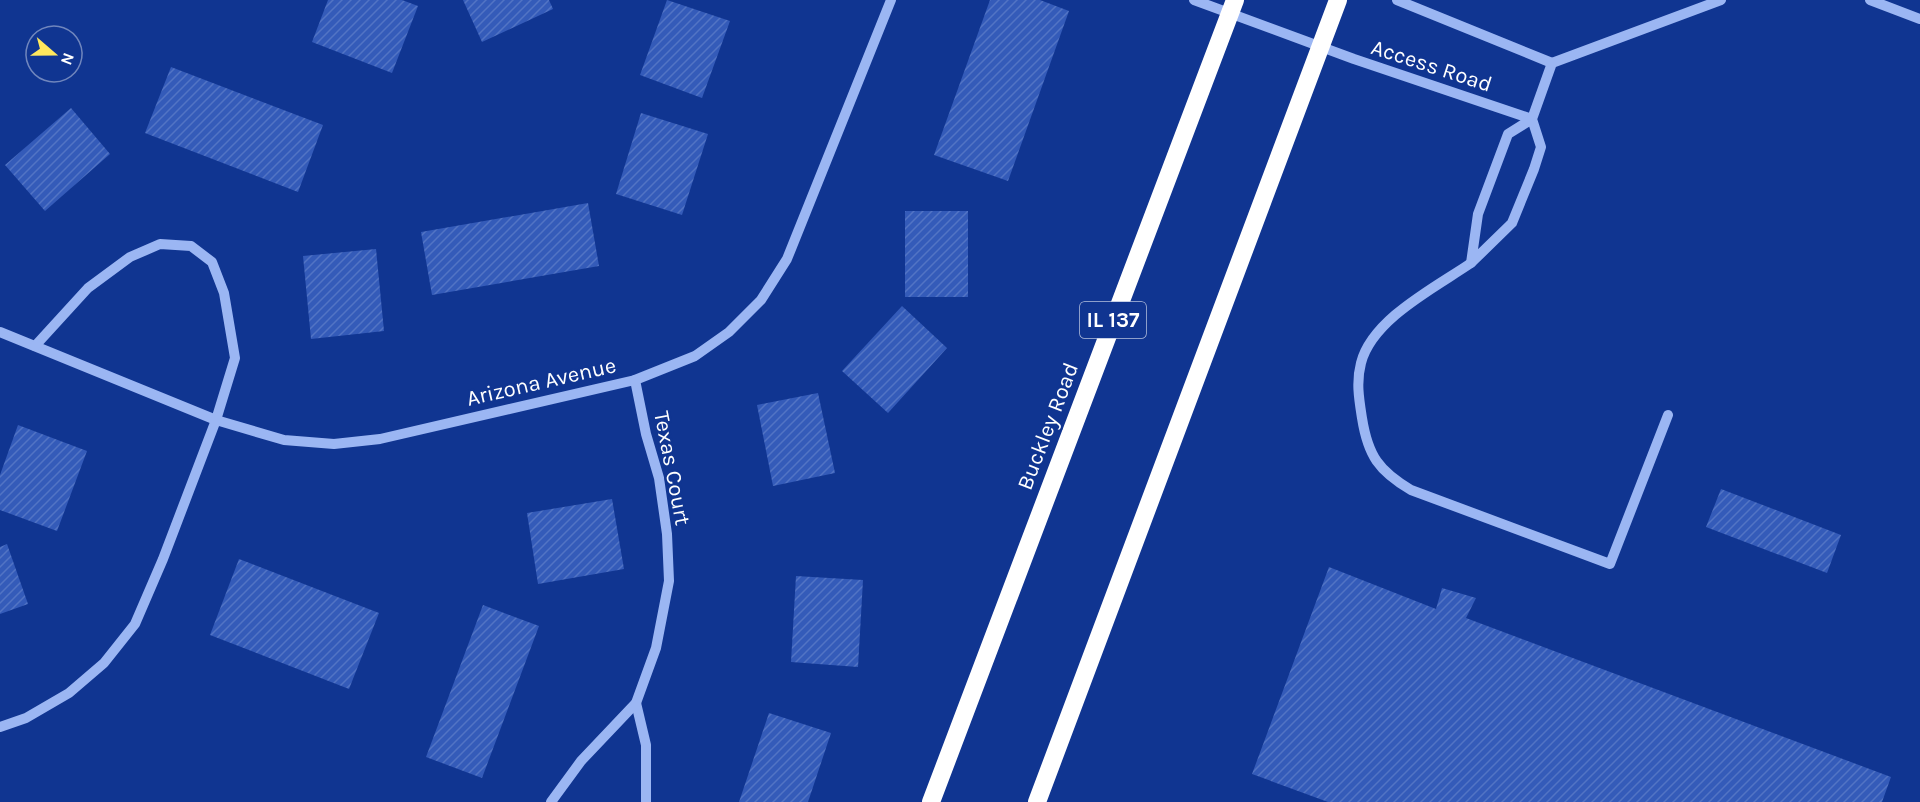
<svg xmlns="http://www.w3.org/2000/svg" width="1920" height="802" font-family="Karla,sans-serif">
<style>
.building{fill:url(#building-hatch)}
.lines{fill:none;stroke-linecap:round;stroke-linejoin:round}
.minor{stroke:#9bb6f3;stroke-width:10}
.highway{stroke:#fff;stroke-width:18}
.labels{text-anchor:middle;stroke-width:4.5;stroke-linejoin:round;paint-order:stroke}
.shield{fill:#103591;stroke:#b7c2de;stroke-width:1.5}
.shield-label{font-size:21px;font-weight:bold;fill:#fff}
.street-label{font-size:22px;fill:#fff;stroke:#103591}
</style>
<defs>
<pattern id="building-hatch" width="6" height="6" patternUnits="userSpaceOnUse" patternTransform="scale(1.5)"><rect width="6" height="6" fill="#345bb9"/><path d="M-1 1l2-2M0 6l6-6M5 7l2-2" fill="none" stroke="#5274c4"/></pattern>
</defs>
<rect width="100%" height="100%" fill="#103591"/>
<g class="building">
<path d="M328,0H402L418,6L392,73L312,42Z"/>
<path d="M463,0H549L553,9L482,42Z"/>
<path d="M667,0L730,21L702,98L640,75Z"/>
<path d="M990,0H1040L1069,11L1008,181L934,155Z"/>
<path d="M171,67L323,125L298,192L145,133Z"/>
<path d="M71,108L110,154L45,211L5,165Z"/>
<path d="M641,113L708,134L682,215L616,194Z"/>
<path d="M588,203L599,266L432,295L421,232Z"/>
<rect x="905" y="211" width="63" height="86"/>
<path d="M376,249L384,331L311,339L303,256Z"/>
<path d="M902,306L947,348L888,413L842,371Z"/>
<path d="M818,393L835,473L773,486L757,405Z"/>
<path d="M18,425L87,451L57,531L0,510V475Z"/>
<path d="M1721,489L1841,535L1827,573L1706,527Z"/>
<path d="M612,499L624,569L538,584L527,513Z"/>
<path d="M7,544L28,604L0,614V547Z"/>
<path d="M239,559L379,613L349,689L210,635Z"/>
<path d="M1329,567L1436,609L1442,588L1476,598L1466,618L1891,777L1882,802H1328L1252,774Z"/>
<path d="M796,576L863,580L858,667L791,662Z"/>
<path d="M483,605L539,626L482,778L426,757Z"/>
<path d="M769,713L831,733L808,802H739Z"/>
</g>
<g class="lines">
<g class="minor">
<path d="M1194,0L1354,59L1532,119"/>
<path d="M1397,0L1552,63"/>
<path d="M1870,0L1920,19"/>
<path d="M1532,119L1508,134L1478,214L1471,263L1512,223L1534,169L1541,147L1532,119L1552,63L1721,0"/>
<path d="M1471,263C1436,287 1372,319 1361,363C1356,382 1359,399 1362,418C1368,456 1379,471 1411,490L1610,564L1668,415"/>
<path d="M0,332L216,420L284,440L334,444L380,439L635,380L695,356L729,332L761,300L787,259L891,0"/>
<path d="M636,703L646,745V802"/>
<path d="M0,727L26,718L69,693L104,663L135,624L163,559L216,420L235,358L224,293L212,262L191,246L160,244L130,257L88,288L35,346"/>
<path d="M551,802L581,761L636,703L656,648L669,581L667,534L659,478L646,434L635,380"/>
</g>
<g class="highway">
<path d="M931,802L1235,0"/>
<path d="M1037,802L1338,0"/>
</g>
</g>
<g class="labels">
<rect class="shield" x="1080" y="302" width="66" height="36" rx="4.5"/>
<g class="shield-label">
<text x="1113" y="327">IL 137</text>
</g>
<g class="street-label">
<text transform="translate(1432 65) rotate(18)" y="8">Access Road</text>
<text transform="translate(541 381) rotate(-13)" y="8">Arizona Avenue</text>
<text transform="translate(1047 426) rotate(-69)" y="8">Buckley Road</text>
<text transform="translate(673 468) rotate(79)" y="8">Texas Court</text>
</g>
</g>
<g transform="translate(54 54) rotate(110)"><circle r="28" fill="#103591" stroke="#7086bd" stroke-width="1.5"/>
<path d="M0-4.5L10 22L0 15L-10 22Z" fill="#ffe85d"/>
<text y="-9" font-size="16" font-weight="bold" text-anchor="middle" fill="#ffffff">N</text>
</g>
</svg>
